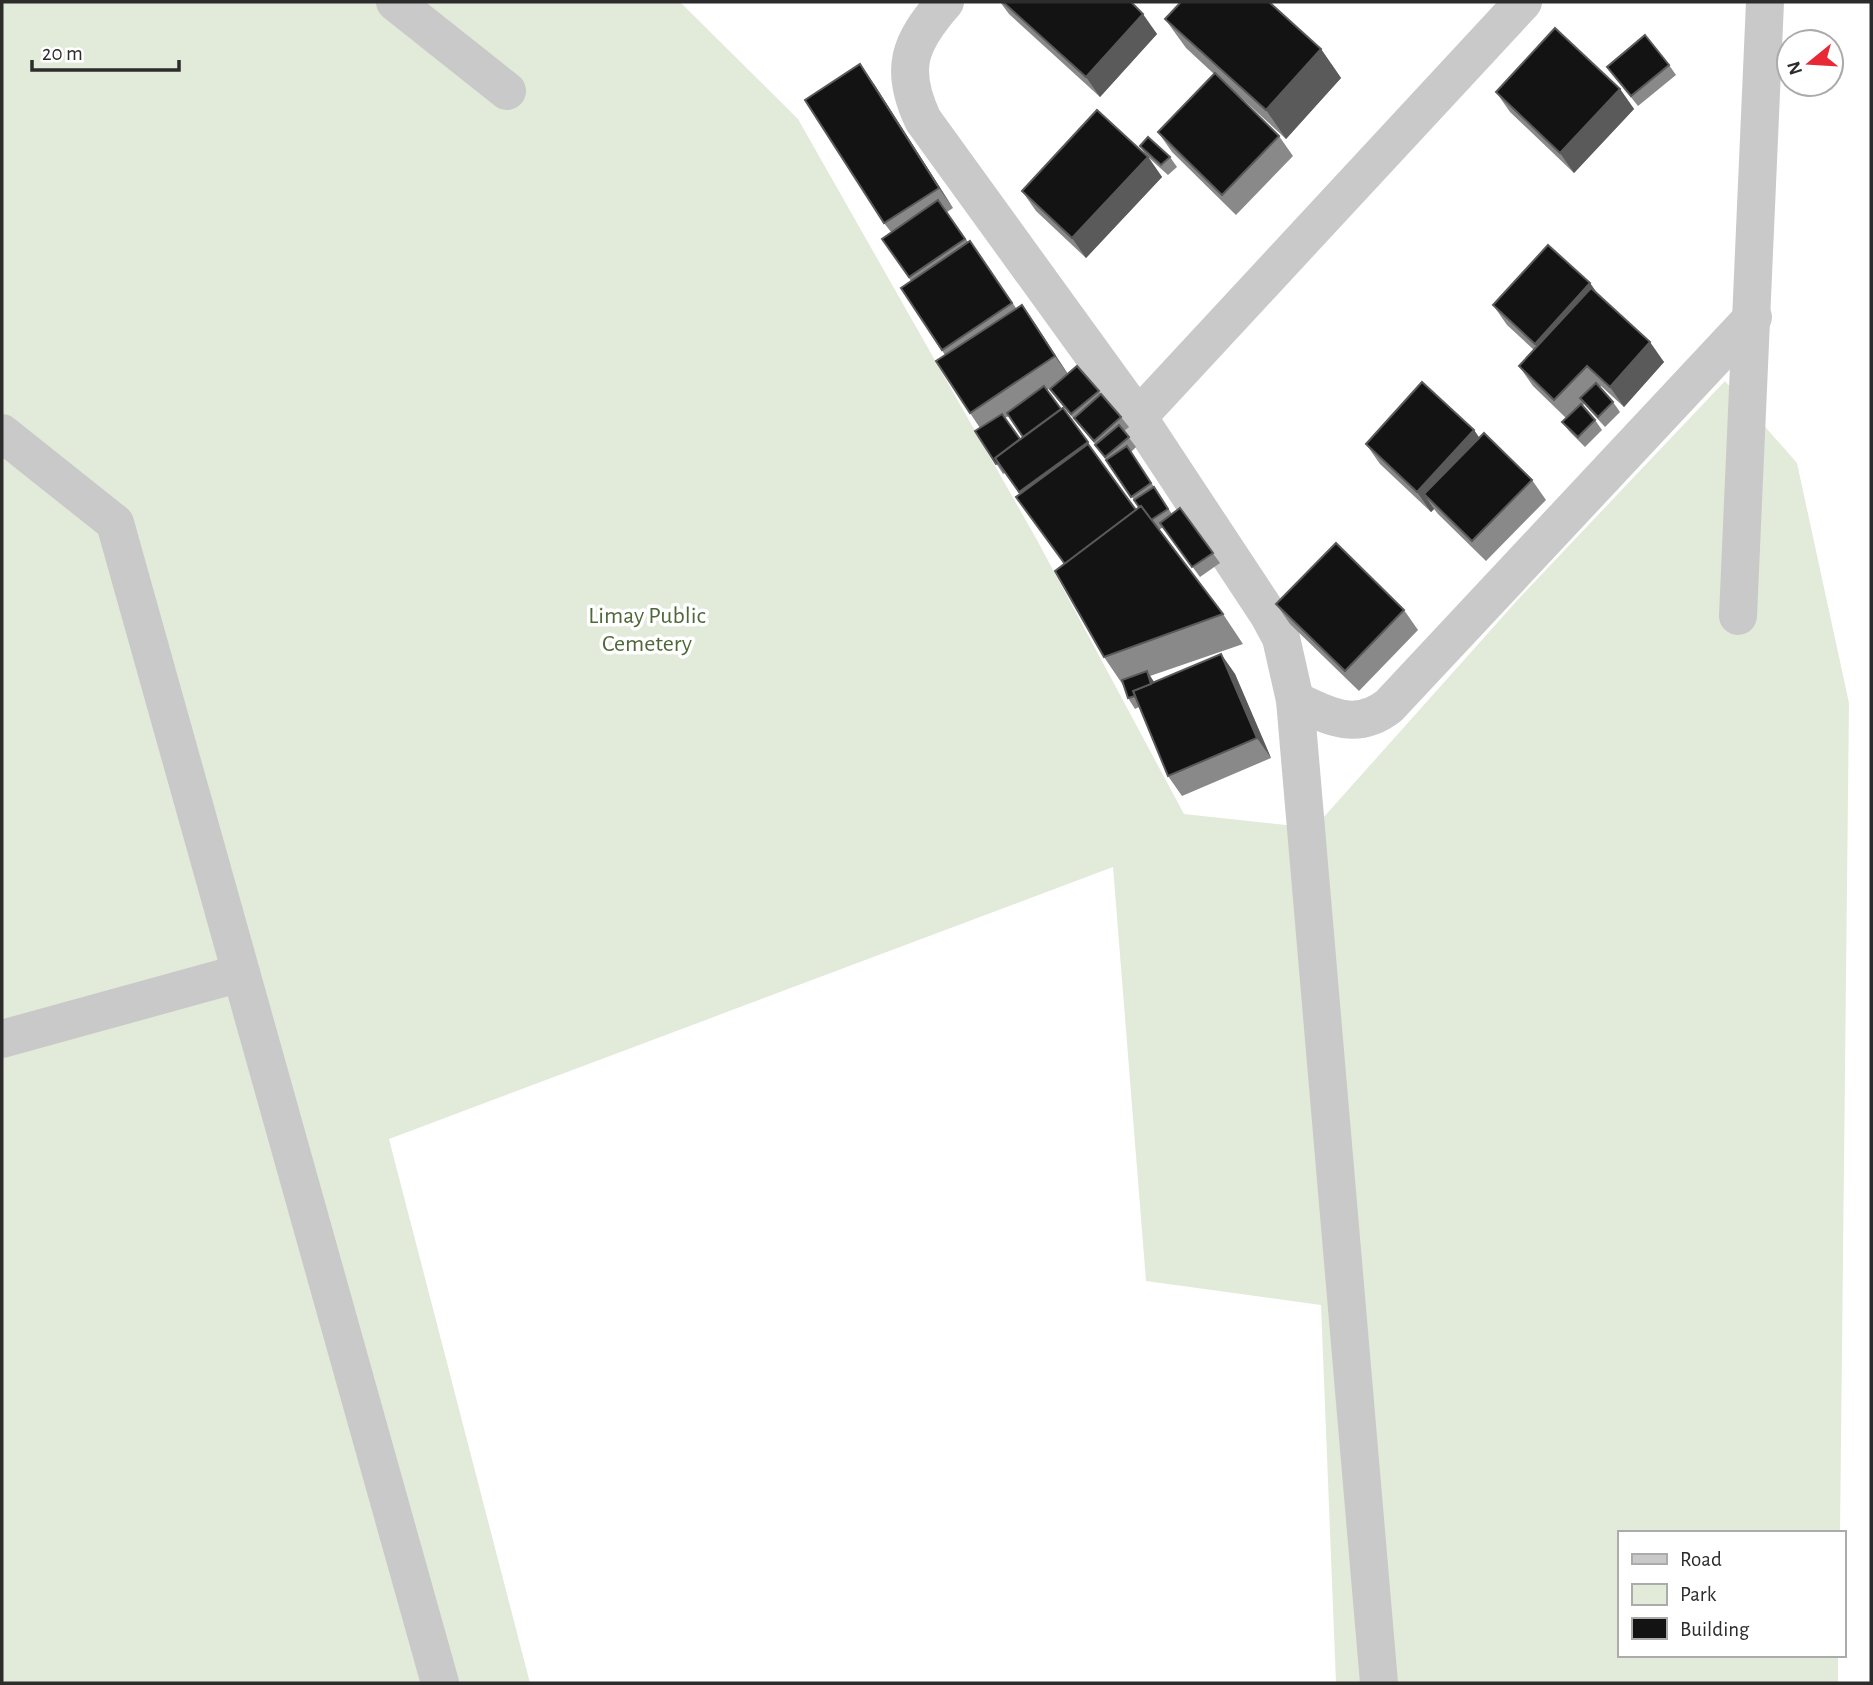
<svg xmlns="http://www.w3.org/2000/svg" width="1873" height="1685" font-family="'Alegreya Sans',sans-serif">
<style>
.green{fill:#e2ebd9}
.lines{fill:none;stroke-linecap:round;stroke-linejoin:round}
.minor{stroke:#c9c9c9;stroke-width:38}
.wall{fill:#898989;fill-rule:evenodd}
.shaded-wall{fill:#5a5a5a}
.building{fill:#131313;stroke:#5a5a5a;stroke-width:2}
.labels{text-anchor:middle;stroke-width:7;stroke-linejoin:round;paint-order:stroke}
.park-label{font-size:24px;fill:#4f6839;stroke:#fff}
</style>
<rect width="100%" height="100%" fill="#fff"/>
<path class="green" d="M2,2H680L798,119L1037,540L1184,814L1314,828L1522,595L1725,381L1797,463L1849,703L1840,1533H1619V1655H1838V1683H1336L1321,1305L1146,1281L1113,867L389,1139L530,1683H2Z"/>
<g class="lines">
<g class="minor">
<path d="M395,2L507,91"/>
<path d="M945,2C909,43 899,69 923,120L1138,417L1268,614L1281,638L1295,700L1379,1683"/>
<path d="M1138,417L1523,2"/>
<path d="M2,433L115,523L440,1683"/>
<path d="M1738,616L1765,2"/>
<path d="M1295,700C1328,716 1356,732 1389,706L1753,317"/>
<path d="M2,1039L241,973"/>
</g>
</g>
<g class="wall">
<path d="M1000,2H1131L1157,34L1100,97L1009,14Z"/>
<path d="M1165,19L1321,49L1341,78L1286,139L1222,80L1279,136L1293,156L1236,215L1172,152L1158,132L1214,74L1186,48Z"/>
<path d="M1669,65L1676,75L1638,106L1607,67Z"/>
<path d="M874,84L953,208L947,212L968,242L970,241L1016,308L1022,305L1068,374L1077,366L1101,394L1121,417L1129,427L1124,431L1136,447L1131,452L1158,493L1172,514L1180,508L1220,563L1200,577L1163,527L1159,530L1223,614L1243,644L1150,676L1154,682L1221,654L1235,674L1271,758L1182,796L1168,776L1139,707L1135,709L1128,698L1123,685L1104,657L1064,564L1020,494L1005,473L1003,474L975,431L980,428L970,413L945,355L901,288L911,281L882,239L891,232L884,223ZM1050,388L1057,399L1095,444L1139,507L1136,510L1063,408L1061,409L1047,390ZM1009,416L1023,437L1020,439L1005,418Z"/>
<path d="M1620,89L1634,109L1574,173L1510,112L1496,92Z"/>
<path d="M1140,146L1170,157L1177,167L1168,175L1149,158L1162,177L1086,258L1036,211L1022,191L1146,155Z"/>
<path d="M1590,283L1598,295L1664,362L1624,407L1601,386L1600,387L1613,402L1620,412L1605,427L1584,404L1582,406L1595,420L1602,430L1585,447L1570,432L1562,422L1566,418L1533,386L1519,366L1534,350L1507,325L1493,305Z"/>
<path d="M1474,430L1479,438L1532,480L1546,500L1486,561L1438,514L1434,509L1431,512L1380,464L1366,444Z"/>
<path d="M1276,604L1404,610L1418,630L1359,691L1290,624Z"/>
</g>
<g class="shaded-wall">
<path d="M1143,14L1157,34L1100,97L1086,77Z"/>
<path d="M1321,49L1341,78L1286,139L1266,110Z"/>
<path d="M860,64L874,84L953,208L939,188Z"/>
<path d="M1620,89L1634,109L1574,173L1560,153Z"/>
<path d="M1148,157L1162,177L1086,258L1072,238Z"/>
<path d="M1590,283L1604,303L1549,364L1535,344Z"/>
<path d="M1022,305L1036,325L1069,376L1055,356Z"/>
<path d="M1650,342L1664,362L1624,407L1610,387Z"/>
<path d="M1474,430L1488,450L1424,494L1434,509L1431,512L1417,492Z"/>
<path d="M1221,654L1235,674L1271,758L1257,738Z"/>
<path d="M1147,671L1154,682L1160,700L1153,690Z"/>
</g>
<g class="building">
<path d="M1003,2H1131L1143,14L1086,77Z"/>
<path d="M1181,2H1269L1321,49L1266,110L1165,19Z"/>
<path d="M1555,28L1620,89L1560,153L1496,92Z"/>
<path d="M1645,35L1669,65L1631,96L1607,67Z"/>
<path d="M860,64L939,188L884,223L805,100Z"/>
<path d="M1215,73L1279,136L1222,195L1158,132Z"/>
<path d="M1097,110L1148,157L1072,238L1022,191Z"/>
<path d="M1148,137L1170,157L1161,165L1140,146Z"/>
<path d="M938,200L965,239L909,277L882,239Z"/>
<path d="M970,241L1012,303L942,350L901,288Z"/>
<path d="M1548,245L1590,283L1535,344L1493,305Z"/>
<path d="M1591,288L1650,342L1610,387L1587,366L1554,400L1519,366Z"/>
<path d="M1022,305L1055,356L970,413L936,361Z"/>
<path d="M1077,366L1099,391L1071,414L1050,389Z"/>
<path d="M1422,382L1474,430L1417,492L1366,444Z"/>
<path d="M1596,383L1613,402L1598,417L1580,398Z"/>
<path d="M1044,386L1061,409L1023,437L1007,413Z"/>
<path d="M1101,394L1121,417L1094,441L1074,418Z"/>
<path d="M1581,404L1595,420L1578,437L1562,422Z"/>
<path d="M1063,408L1088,442L1019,492L995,458Z"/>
<path d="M1002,414L1020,439L995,458L998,463L996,464L975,431Z"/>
<path d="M1119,425L1129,437L1105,457L1095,445Z"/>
<path d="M1484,433L1532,480L1472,541L1424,494Z"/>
<path d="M1088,444L1136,510L1065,564L1016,497Z"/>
<path d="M1127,446L1151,483L1131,497L1106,460Z"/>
<path d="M1154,487L1168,509L1151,520L1141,506L1139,507L1134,500Z"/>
<path d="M1141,506L1223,614L1104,657L1055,571Z"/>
<path d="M1180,508L1213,553L1192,567L1160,523Z"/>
<path d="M1336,543L1404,610L1345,671L1276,604Z"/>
<path d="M1221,654L1257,738L1168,776L1133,691Z"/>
<path d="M1147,671L1151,684L1133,691L1135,696L1128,698L1122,680Z"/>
</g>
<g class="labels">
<g class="park-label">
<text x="647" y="623">Limay Public<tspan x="647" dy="28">Cemetery</tspan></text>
</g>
</g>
<rect width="1873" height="1685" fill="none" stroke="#2c2c2c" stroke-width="7"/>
<rect x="1618" y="1531" width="228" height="126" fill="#ffffff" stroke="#ababab" stroke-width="2"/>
<rect x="1632" y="1554" width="35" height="10" fill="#c9c9c9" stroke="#ababab" stroke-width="2"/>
<text x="1680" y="1566" font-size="21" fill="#2c2c2c">Road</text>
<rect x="1632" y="1584" width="35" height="21" fill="#e2ebd9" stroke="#ababab" stroke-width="2"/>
<text x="1680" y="1601" font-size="21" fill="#2c2c2c">Park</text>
<rect x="1632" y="1618" width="35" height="21" fill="#131313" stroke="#ababab" stroke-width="2"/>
<text x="1680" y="1636" font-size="21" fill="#2c2c2c">Building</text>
<g transform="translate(1810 63) rotate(252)"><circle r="33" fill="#ffffff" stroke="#ababab" stroke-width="2"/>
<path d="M0-5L12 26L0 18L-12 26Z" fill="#e92835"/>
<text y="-10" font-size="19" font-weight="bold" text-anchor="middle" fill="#2c2c2c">N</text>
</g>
<path d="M32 60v10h147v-10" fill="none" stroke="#2c2c2c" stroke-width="3.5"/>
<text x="42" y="60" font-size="21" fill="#2c2c2c" stroke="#ffffff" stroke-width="5" paint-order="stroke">20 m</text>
</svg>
